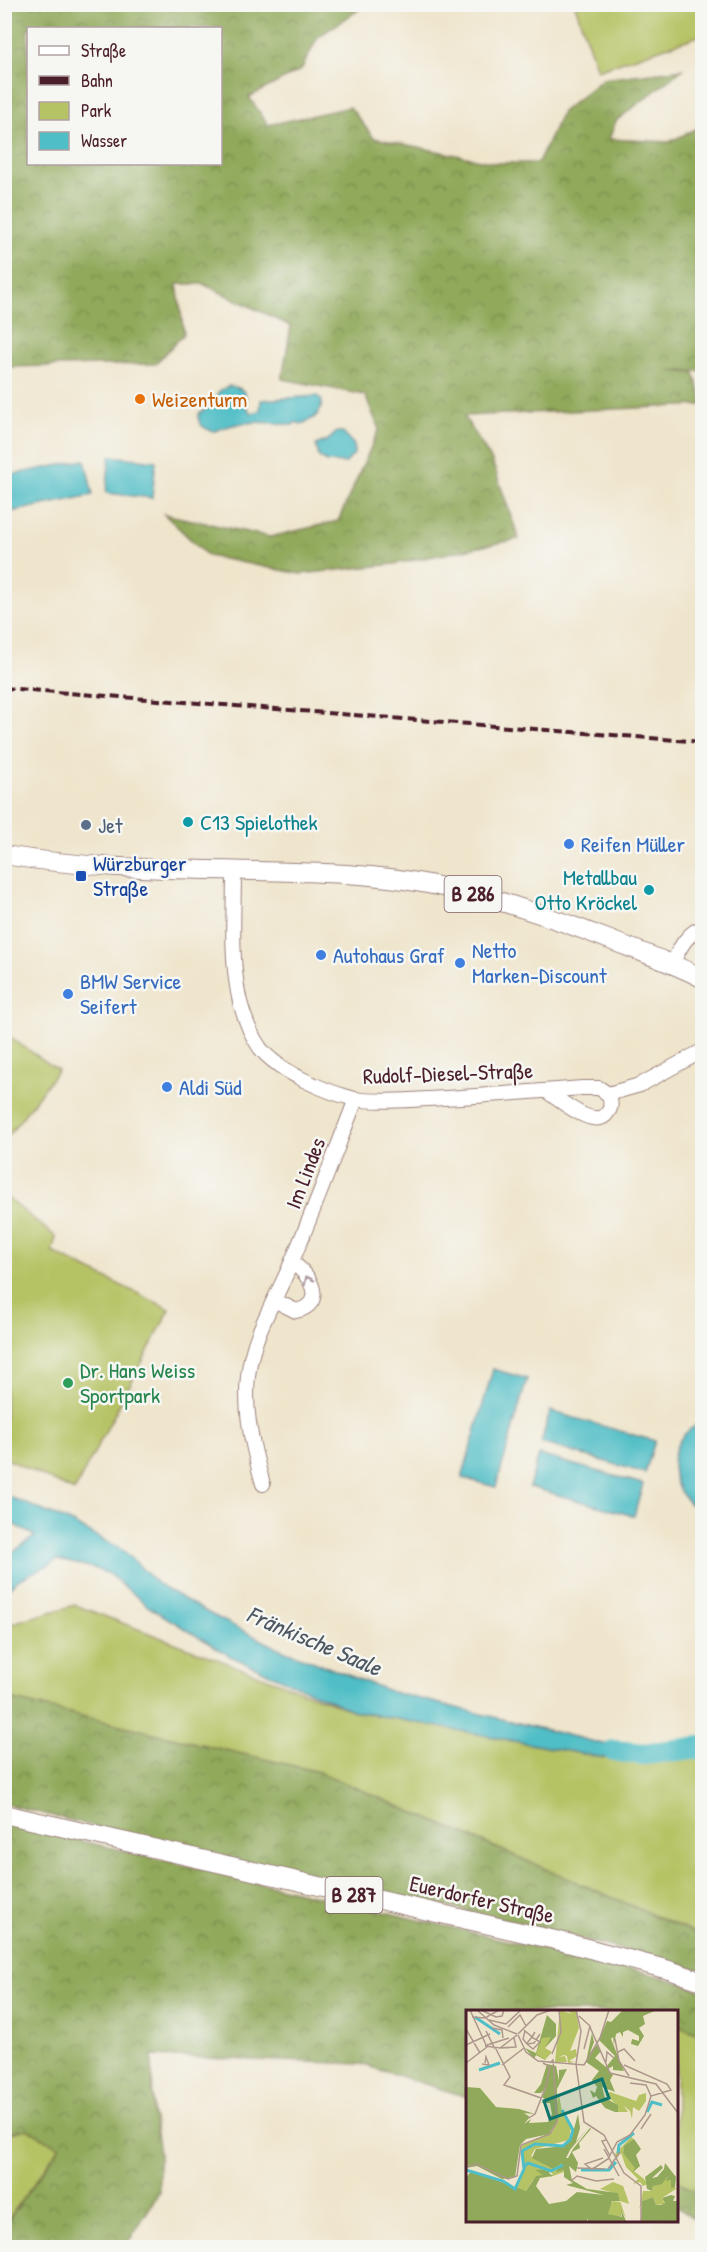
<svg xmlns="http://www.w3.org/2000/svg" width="707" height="2252" font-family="'Patrick Hand',sans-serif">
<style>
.green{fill:#b6c365;stroke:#807148;stroke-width:1.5}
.forest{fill:url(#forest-crowns);stroke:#6d6442;stroke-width:1.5;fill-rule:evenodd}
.water{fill:#50bec6;stroke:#4d6e78;stroke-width:1.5}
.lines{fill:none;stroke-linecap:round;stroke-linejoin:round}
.river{stroke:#50bec6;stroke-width:22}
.minor-casing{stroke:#9c827c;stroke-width:16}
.major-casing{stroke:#9c827c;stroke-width:20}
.minor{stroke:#fff;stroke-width:14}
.major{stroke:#fff;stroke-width:18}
.rail{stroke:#4a1f2b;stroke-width:4;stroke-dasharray:9 4.5;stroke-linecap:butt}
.oneway{stroke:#ae9aa0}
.food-dot{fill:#e8710a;stroke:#f6f6f2;stroke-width:2}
.culture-dot{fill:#0f9aa8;stroke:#f6f6f2;stroke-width:2}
.service-dot{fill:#5c6f8a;stroke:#f6f6f2;stroke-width:2}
.shop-dot{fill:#3f7fe0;stroke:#f6f6f2;stroke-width:2}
.transit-dot{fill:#1a4fb4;stroke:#f6f6f2;stroke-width:2}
.leisure-dot{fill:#2e9e5b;stroke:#f6f6f2;stroke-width:2}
.labels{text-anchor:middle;stroke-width:5;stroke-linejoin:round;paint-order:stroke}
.shield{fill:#f6f6f2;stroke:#7e6067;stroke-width:1.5}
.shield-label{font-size:21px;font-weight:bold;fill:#4a1f2b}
.food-label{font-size:22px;fill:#c56008;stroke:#f6f6f2;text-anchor:start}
.culture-label{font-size:22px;fill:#0d838f;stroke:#f6f6f2;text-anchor:start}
.service-label{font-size:22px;fill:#4e5e75;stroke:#f6f6f2;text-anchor:start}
.shop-label{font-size:22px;fill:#366cbe;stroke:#f6f6f2;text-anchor:start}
.transit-label{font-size:22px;fill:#164399;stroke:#f6f6f2;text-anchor:start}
.street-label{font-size:22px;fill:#4a1f2b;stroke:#f6f6f2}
.leisure-label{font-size:22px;fill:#27864d;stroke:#f6f6f2;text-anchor:start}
.water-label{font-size:24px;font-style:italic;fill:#4c5761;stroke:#f6f6f2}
.inset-river{fill:none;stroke:#50bec6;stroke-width:3}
.inset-road{fill:none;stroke:#ad968c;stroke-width:1.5}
.view{fill:#0f766e;fill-opacity:0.15;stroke:#0f766e;stroke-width:3}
.inset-edge{fill:none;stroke:#4a1f2b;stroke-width:3}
</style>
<defs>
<pattern id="forest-crowns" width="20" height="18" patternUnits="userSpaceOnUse" patternTransform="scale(1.5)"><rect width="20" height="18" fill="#90a95a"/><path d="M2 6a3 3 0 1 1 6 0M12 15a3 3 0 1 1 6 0" fill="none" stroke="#78894b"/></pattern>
</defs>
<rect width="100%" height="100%" fill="#f6f6f2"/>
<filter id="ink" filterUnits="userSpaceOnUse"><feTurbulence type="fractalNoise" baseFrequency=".0167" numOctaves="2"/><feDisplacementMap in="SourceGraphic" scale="12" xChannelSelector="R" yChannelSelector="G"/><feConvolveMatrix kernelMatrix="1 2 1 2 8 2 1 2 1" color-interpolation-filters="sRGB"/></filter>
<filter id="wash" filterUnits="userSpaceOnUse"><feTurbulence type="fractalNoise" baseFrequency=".008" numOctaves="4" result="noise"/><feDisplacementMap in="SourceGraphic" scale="24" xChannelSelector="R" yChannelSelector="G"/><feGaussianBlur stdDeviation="1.35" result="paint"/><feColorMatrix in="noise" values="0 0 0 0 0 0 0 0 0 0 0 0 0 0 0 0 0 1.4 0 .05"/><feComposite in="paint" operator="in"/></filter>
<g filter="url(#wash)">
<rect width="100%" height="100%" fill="#efe5cc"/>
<g class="green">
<path d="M575,5H702V35L597,70Z"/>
<path d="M5,1034L58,1070L5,1140Z"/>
<path d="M5,1196L56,1237L52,1252L170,1309L74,1491L5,1458Z"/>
<path d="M75,1605L354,1711L616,1760L702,1755V1936L319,1772L5,1698V1625Z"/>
<path d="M676,2024L702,2036V2197L676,2180Z"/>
<path d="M27,2129L60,2147L5,2224V2134Z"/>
</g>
<g class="forest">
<path d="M4,5H366L318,37L301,70L249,97L268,125L350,107L374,138L495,163H538L562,112L603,79L683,69L616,121L609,139L669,142L702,126V371H669L694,373L702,398V405L464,416L492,461L519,539L394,564L301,574L208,556L164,514L270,537L338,521L379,429L365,395L282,379L291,326L203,284H177L184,334L155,364L5,367ZM28,28H220V164H28Z"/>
<path d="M5,1698L319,1772L702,1936V1971L517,1922L221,1858L5,1804Z"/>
<path d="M5,1823L658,1976L702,1990V2036L676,2024V2012H467V2097L361,2064L152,2056L153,2113L159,2153V2193L125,2247L5,2248V2224L60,2147L27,2129L5,2134Z"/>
<path d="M676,2180L692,2190L702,2183V2224L676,2206Z"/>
</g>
<g class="water">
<path d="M229,386C243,387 248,393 246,406L251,413L260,411L261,400L317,396L322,401C321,415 314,419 301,424L296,422L293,425C265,422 242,419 215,431C205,430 196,424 199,413L213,405L219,391Z"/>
<path d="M337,432H342L354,445V454L346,463L327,462L319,457L316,445L328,440Z"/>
<path d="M110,456L156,461L152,498L106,493Z"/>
<path d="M85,460L93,495L5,513V476Z"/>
<path d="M493,1369L527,1379L496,1487L462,1478Z"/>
<path d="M550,1411L655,1441L645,1473L541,1443Z"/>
<path d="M702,1423V1512C666,1494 661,1438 702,1423Z"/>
<path d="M539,1455L643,1484L634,1516L529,1487Z"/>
<path d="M5,1495L68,1521L124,1551L159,1585L210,1614L278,1648L392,1692L644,1754L616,1760L354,1711L230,1656L149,1607L109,1574L94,1568L58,1560L16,1581L5,1592V1558L35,1536L5,1520Z"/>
</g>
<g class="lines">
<path class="river" d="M614,1751L644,1754L702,1747"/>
</g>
</g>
<g filter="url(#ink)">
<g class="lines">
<g class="minor-casing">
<g id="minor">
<path d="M234,871C234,915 230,959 240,1002C244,1017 251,1035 260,1048C279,1072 326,1092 355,1099C376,1103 406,1100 428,1099C479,1096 531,1092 582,1088H599L608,1094L640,1085L702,1051"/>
<path d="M672,964C679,950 686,933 702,928"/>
<path d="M546,1091C559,1099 596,1132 608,1112C612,1107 611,1099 608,1094"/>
<path d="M274,1300L296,1311C327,1304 311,1274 292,1263"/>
<path d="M263,1484C253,1448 244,1414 248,1376C253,1331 276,1301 292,1261C315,1208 335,1153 356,1099"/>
</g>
</g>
<g class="major-casing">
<g id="major">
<path d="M4,855C88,869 173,869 257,871C298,872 339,872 380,877C459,885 536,911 610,940C641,952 673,963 702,978"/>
<path d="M4,1814L564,1942L669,1970L702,1981"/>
</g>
</g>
<use href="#minor" class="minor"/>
<use href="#major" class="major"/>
<path class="rail" d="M4,688L702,742"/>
</g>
<defs><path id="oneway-chevron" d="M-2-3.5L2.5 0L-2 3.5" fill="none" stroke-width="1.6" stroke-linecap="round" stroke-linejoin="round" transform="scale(1.5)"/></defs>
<use class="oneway" href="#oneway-chevron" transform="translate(308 1280) rotate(-116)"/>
</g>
<circle class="food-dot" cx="140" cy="399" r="6"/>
<g class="culture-dot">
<circle cx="188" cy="822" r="6"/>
<circle cx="649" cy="890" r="6"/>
</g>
<circle class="service-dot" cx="86" cy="825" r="6"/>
<g class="shop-dot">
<circle cx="569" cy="844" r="6"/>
<circle cx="321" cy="955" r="6"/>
<circle cx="460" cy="963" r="6"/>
<circle cx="68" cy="994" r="6"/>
<circle cx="167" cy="1087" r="6"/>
</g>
<rect class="transit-dot" x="75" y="870" width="12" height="12" rx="3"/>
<circle class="leisure-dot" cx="68" cy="1383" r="6"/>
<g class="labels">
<g class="shield">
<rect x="444.5" y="876" width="57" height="36" rx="4.5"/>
<rect x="325.5" y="1877" width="57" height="36" rx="4.5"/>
</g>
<g class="shield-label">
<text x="473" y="901">B 286</text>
<text x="354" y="1902">B 287</text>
</g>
<g class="food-label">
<text x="152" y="407">Weizenturm</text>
</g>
<g class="culture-label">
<text x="200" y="830">C13 Spielothek</text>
<text x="637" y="885" text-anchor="end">Metallbau<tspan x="637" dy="25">Otto Kröckel</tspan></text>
</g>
<g class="service-label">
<text x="98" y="833">Jet</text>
</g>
<g class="shop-label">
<text x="581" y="852">Reifen Müller</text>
<text x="472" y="958">Netto<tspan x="472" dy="25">Marken-Discount</tspan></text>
<text x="333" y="963">Autohaus Graf</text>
<text x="80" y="989">BMW Service<tspan x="80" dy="25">Seifert</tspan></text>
<text x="179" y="1095">Aldi Süd</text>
</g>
<g class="transit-label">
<text x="93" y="871">Würzburger<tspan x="93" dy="25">Straße</tspan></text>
</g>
<g class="street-label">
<text transform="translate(448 1073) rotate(-2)" y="8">Rudolf-Diesel-Straße</text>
<text transform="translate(305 1173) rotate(-69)" y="8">Im Lindes</text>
<text transform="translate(482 1899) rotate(13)" y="8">Euerdorfer Straße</text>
</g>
<g class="leisure-label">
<text x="80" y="1378">Dr. Hans Weiss<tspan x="80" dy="25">Sportpark</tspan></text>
</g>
<g class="water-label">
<text transform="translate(314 1641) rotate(23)" y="8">Fränkische Saale</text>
</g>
</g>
<g transform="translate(466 2010)">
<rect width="212" height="212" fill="#efe5cc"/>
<path d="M144,82L170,91L173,85L180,83V91L173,101L167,97L166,109L164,101L158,96L162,102H152L151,95L140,85ZM93,84L96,102L105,118L103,130L69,139L65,146L83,157L96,153L89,163L98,160V162L84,167L87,164L83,161H73L78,165L67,170L60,181L49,180L58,160L55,136L87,121ZM165,127L168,129L158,137L157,143L170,158L168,161L178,169L181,174L177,176L174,172L167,174L172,169L160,157L155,143L151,148L149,144ZM203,167L210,179L196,188L199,194L190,195L187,187L176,191L173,200L177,181H186L187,176ZM147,172L157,176L161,187L163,194L154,191L160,208L156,201L155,207L142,205L141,199L147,191L154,192L152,184L134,179Z" fill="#b6c365"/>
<path d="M157,0H191L177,6L179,14L173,18L178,26L172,36L165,34L166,29L173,31V26L162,20L157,22V27L154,22L150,24L148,35L147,27L145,29L158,61L147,60V56L142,59L147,65L144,70L149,82L136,77L139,88L152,95V102H149L139,98L130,86L127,88L124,80L129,83L131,77L126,70L133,61L120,52L126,23L128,32L124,43L131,35L135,41L129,48L140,57L149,46L133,30L141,11L145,12ZM81,5L90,14V26L79,38V50L70,45L68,49L59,38L70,43ZM81,54L90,56L93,71V60L101,59L91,79L92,109L83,124L60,129L54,135L49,167L36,169L11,156L0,158V77L14,78L30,97L53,99L69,104L58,103L64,107L58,114L65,109L63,113L82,112L86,104L84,93H74L81,91L76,87L80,78L75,83H68L75,74ZM112,104L114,118L110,132L123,117L104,140L100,148H102L107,139L124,118L125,119L113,133L114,138L106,142L112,153L110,162L103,156L106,170L121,179L152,183L154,191H146L142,204L156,207L155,199L160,211H122V208L121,211H0V168L5,161L60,181L70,166L77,165L69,160L86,159L83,163L87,166L74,168L70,176L83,194L100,191L111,182L138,185L100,175L107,173L98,167V160L89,163L96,153L87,159L66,148L70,139L98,136L105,130ZM168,129L175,139L170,145L174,156L166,163L169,158L157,143L158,136ZM199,153L210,167L209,177L205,178V170H204L200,171V170L202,166L196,174L187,176L186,181L181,179L179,167L195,155L197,158L186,168L191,167L198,159ZM205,185L209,186L207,191H211V211H175L176,191L187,187L190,195H195L199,193L196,188Z" fill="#90a95a"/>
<path d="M94,0L106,4L100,0H110L113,18L104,41L110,39L111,46L103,51L109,52L102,53L101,46L98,45L93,47L99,46L101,52H89ZM85,27L79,38L86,42L79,50L70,44L76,28Z" fill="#b6c365"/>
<path class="inset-river" d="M9,7L34,24M13,60L34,53M181,102L186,92L196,95M152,143L153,135L168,123M58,157L62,153L85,161L97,155M0,160L37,171L49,179L58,159L56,141L69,134L97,136L104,130L107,120L96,100M115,160H143L150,152"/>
<path class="inset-road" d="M4,0L21,37M11,0L28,15L51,24M15,0L30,7L36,6L38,0M110,0L115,21L110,54M113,6L124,16L118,39M6,7L19,8L33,0M23,10L40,14L55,0M42,17L54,5L60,16M124,17L144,63L190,74L212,103M26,18L36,20L37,28M0,19L14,43M58,20L65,26H66V27L67,28L74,32L67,39L61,34V33L66,27L69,22M20,21L29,39M59,21L57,29L61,34L68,33L74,24M52,24L71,5L85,0M52,25L60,42L72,51L118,55L134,28L143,0M149,29L153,51L163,66M0,35L24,24M21,35L43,28M19,36L34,38L51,25M34,38L50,37L48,28M30,39L44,67L38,75L75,88M152,42L158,39L169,51M86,44L95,22L93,0M140,52L141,42L148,48M0,53L21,37M16,54L23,55L20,47L19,53M110,54L118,112L138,125L158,163L175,176V211M36,55L58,38M164,73L180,75L185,86M63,108L69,104L80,76L84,57L77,53M175,119L185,104M140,130L136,131L144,146M138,139L153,166M0,157L10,154L42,169L51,166L55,135L84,124L91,112L87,50L84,53M111,158L139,159M125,159L119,154L137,148M142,159L154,142M125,160L142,149L151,132L164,125L179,105L185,86L205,80L201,74L158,55M105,171L111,166L130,171L148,169"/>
<path class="view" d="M136,69L143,88L84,109L78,91Z"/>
<rect width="212" height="212" class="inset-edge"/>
</g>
<rect width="707" height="2252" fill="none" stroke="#f6f6f2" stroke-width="24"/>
<rect x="27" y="27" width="195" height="138" fill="#f6f6f2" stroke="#b1a0a2" stroke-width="1.5"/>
<rect x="39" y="46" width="30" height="9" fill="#ffffff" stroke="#b1a0a2" stroke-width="1.5"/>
<text x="81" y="57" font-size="18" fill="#4a1f2b">Straße</text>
<rect x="39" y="76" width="30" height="9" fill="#4a1f2b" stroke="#b1a0a2" stroke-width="1.5"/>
<text x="81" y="87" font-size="18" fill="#4a1f2b">Bahn</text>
<rect x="39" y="102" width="30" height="18" fill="#b6c365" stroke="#b1a0a2" stroke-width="1.5"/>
<text x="81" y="117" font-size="18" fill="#4a1f2b">Park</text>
<rect x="39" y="132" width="30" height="18" fill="#50bec6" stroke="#b1a0a2" stroke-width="1.5"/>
<text x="81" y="147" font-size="18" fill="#4a1f2b">Wasser</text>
</svg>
